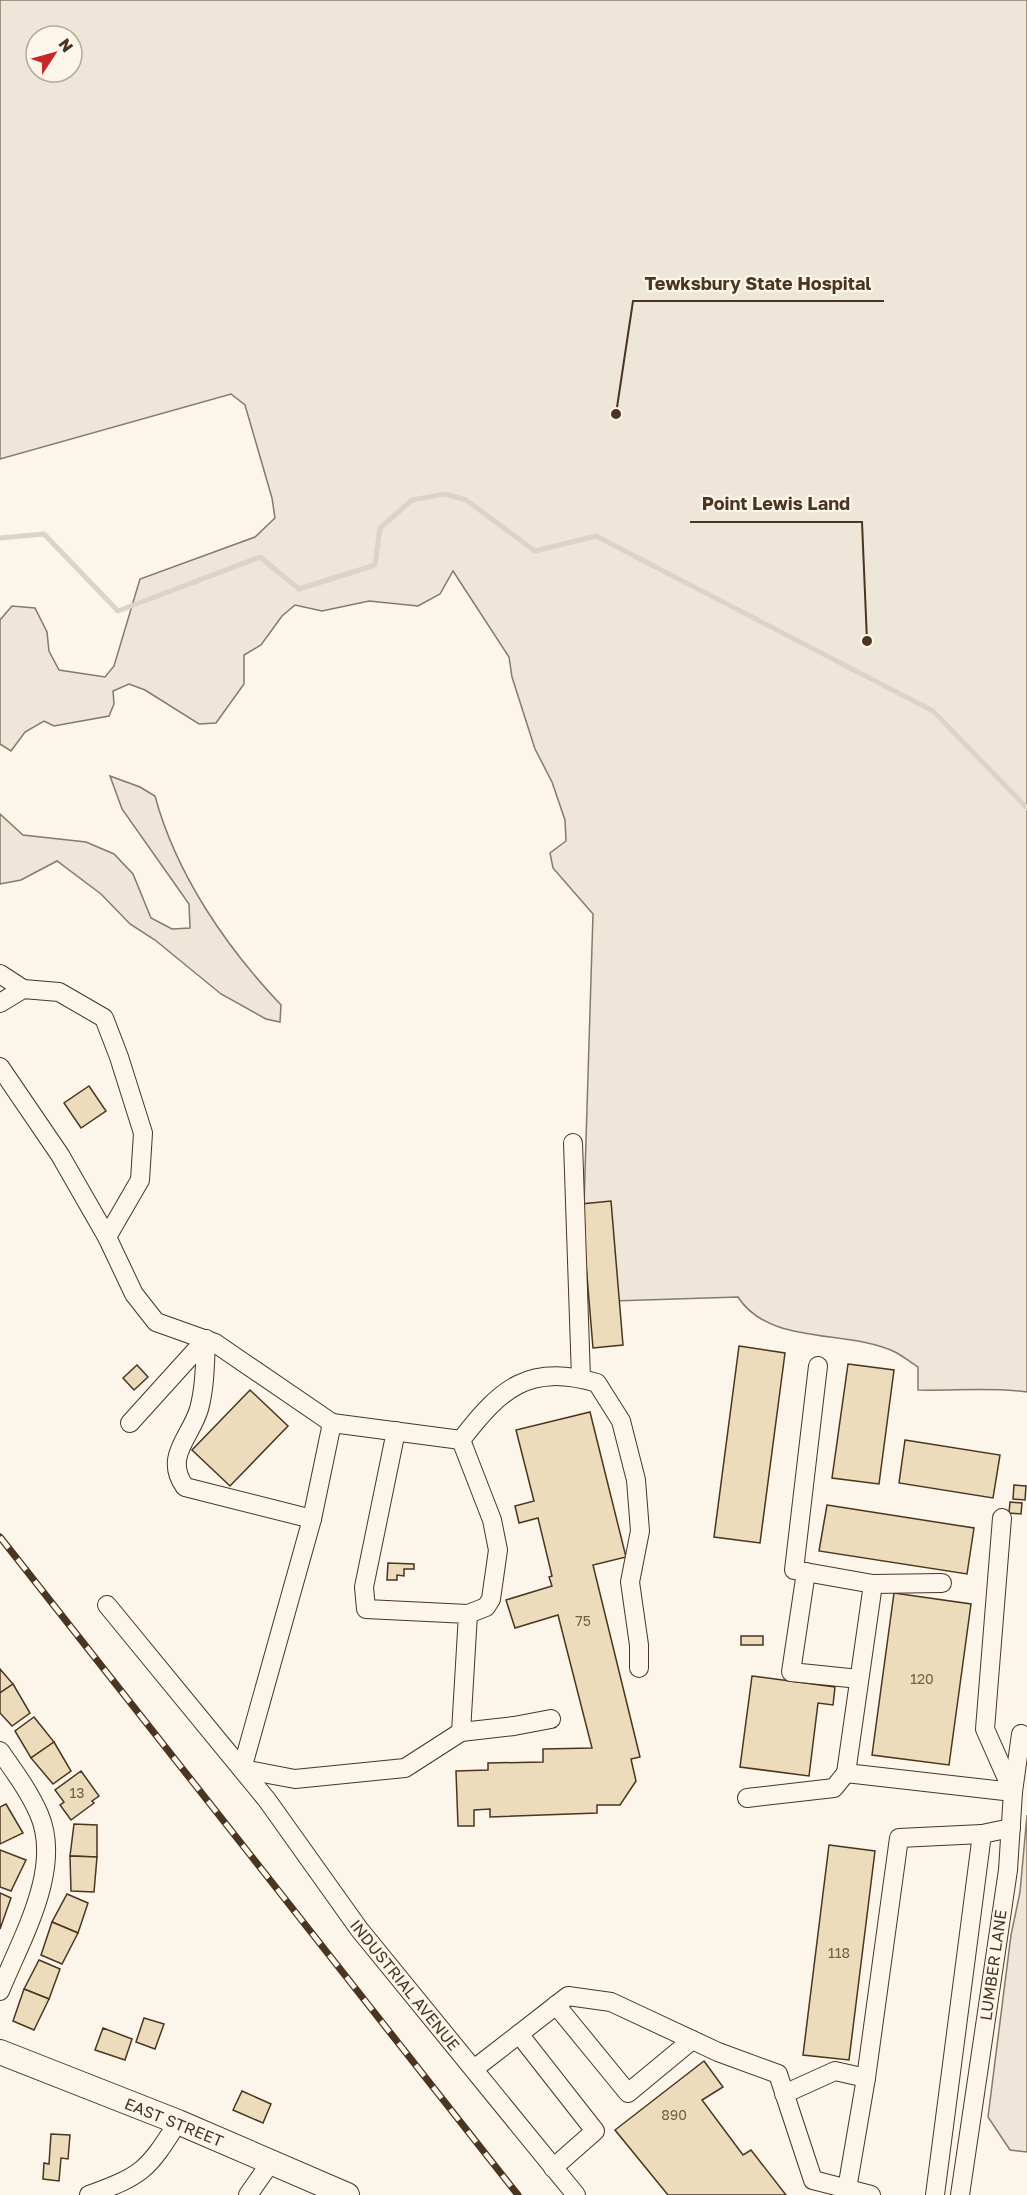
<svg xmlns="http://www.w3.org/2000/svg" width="1027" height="2195" font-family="'Golos Text',sans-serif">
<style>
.green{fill:#ede6d9;stroke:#887966;stroke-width:1.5;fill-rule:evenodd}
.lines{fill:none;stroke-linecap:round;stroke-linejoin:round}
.stream{stroke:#dcd4c6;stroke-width:5}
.building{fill:#ecdcbc;stroke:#4a3520;stroke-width:1.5}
.minor-casing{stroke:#4a3520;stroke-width:20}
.major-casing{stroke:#4a3520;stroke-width:26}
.minor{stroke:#fbf6e9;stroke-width:18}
.major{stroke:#fbf6e9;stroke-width:24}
.rail-casing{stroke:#4a3520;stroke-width:7}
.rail{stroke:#fbf6e9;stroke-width:4.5;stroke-dasharray:14;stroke-linecap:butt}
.labels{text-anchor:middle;stroke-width:4.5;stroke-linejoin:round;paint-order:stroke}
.number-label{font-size:14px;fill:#725f47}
.street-label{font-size:16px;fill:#4a3520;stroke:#fbf6e9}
.leader{fill:none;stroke:#4a3520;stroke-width:2}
.callout-dot{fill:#4a3520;stroke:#fbf6e9;stroke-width:2}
.callout-label{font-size:18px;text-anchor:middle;font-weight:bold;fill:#4a3520;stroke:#fbf6e9;stroke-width:4.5;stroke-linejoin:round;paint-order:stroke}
</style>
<rect width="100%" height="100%" fill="#fbf6e9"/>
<g class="green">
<path d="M0,0H1027V1392C991,1387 954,1391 918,1390V1367C910,1362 903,1356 895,1352C848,1329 769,1346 738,1297L581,1302L593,914L553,868L550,853L566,841L565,820L552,782L535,749L512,677L509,657L453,571L440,594L418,606L369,601L322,611L295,605L282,616L261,645L244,655V684L216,723L199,724L145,690L129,684L113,691L114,704L109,716L54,726L44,721L25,732L11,751L0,744V620L12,606L35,608L47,632L49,651L59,670L105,677L114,666L140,579L255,537L275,518L272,498L245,405L231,394L0,459ZM36,36H72V72H36Z"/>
<path d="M110,776L140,787L155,796C176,874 226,947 281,1005L280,1022L266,1019L221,994L155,940L130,924L101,894L57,861L21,880L0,884V814L23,835L86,842L114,854L133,874L151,918L172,929L190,928L189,904L122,809Z"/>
<path d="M1027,1815V2152L1010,2150L988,2117L1011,1935L1020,1892Z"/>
</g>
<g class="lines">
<path class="stream" d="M0,538L44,534L118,611L260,557L299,589L375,565L380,528L412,500L445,494L466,500L535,551L596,536L933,711L1027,808"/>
</g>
<g class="building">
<path d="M89,1086L106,1111L81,1128L64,1103Z"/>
<path d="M611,1201L623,1345L593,1348L581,1204Z"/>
<path d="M739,1346L785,1353L760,1543L714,1537Z"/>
<path d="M848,1364L894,1370L879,1484L832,1478Z"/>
<path d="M137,1365L148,1377L134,1390L123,1378Z"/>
<path d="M250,1390L288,1426L230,1486L192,1450Z"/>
<path d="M590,1412L626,1557L593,1565L640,1757L631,1759L636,1781L620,1805H597V1813L490,1817V1809L474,1810V1826H458L456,1771L488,1770V1763L543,1762V1749L592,1748L558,1615L515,1628L506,1600L552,1586L549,1577L552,1576L538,1518L519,1523L515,1506L534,1501L516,1430Z"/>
<path d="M905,1440L1000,1455L993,1498L899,1483Z"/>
<path d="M1014,1485L1026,1486L1025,1500L1013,1499Z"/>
<path d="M1010,1502L1022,1503L1021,1514L1009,1513Z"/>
<path d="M827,1505L974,1528L967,1574L819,1551Z"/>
<path d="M388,1563L414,1564V1569H404V1576L397,1575V1580H387Z"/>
<path d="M894,1593L971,1604L949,1765L872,1755Z"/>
<rect x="741" y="1636" width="22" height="9"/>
<path d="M0,1669L13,1684L0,1693Z"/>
<path d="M752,1676L835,1687L833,1705L818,1703L809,1776L740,1767Z"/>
<path d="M13,1684L30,1713L12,1726L0,1713V1693Z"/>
<path d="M34,1717L54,1742L31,1758L15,1731Z"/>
<path d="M54,1742L71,1771L53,1784L31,1758Z"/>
<path d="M81,1771L99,1796L92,1801L94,1803L71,1820L60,1805L64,1802L55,1790Z"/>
<path d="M6,1804L23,1833L0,1844V1807Z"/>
<path d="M74,1824L97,1825V1857L70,1856Z"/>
<path d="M829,1845L875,1851L849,2060L803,2055Z"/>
<path d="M0,1850L26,1860L11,1891L0,1887Z"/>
<path d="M70,1856L97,1857L94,1892L71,1891Z"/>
<path d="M0,1893L11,1898L0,1929Z"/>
<path d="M67,1894L88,1903L78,1933L52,1922Z"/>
<path d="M52,1922L78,1933L62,1964L41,1955Z"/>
<path d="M39,1960L60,1969L49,1999L24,1989Z"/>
<path d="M24,1989L49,1999L34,2030L13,2021Z"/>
<path d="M144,2018L164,2024L155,2049L136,2042Z"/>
<path d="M103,2028L132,2039L125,2060L95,2050Z"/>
<path d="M704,2061L723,2087L702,2100L743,2155L751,2150L786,2195H668L615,2130Z"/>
<path d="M242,2091L271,2104L263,2123L233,2110Z"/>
<path d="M51,2134L70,2135L68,2159L61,2158L59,2181L43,2179L44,2163L49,2164Z"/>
</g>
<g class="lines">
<g class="minor-casing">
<g id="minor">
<path d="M0,974L23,989"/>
<path d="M0,1003L23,989L59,992L104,1018L119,1057L143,1133L140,1180L107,1237"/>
<path d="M0,1067L60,1155L107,1237L134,1294L156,1322L215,1343L332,1423"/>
<path d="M573,1143L581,1378"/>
<path d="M206,1339C205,1363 205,1387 199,1409C191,1437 163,1457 185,1487L312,1519"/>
<path d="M818,1366L794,1570L873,1584L846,1773L1013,1792"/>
<path d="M130,1423L206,1339"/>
<path d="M396,1431L364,1587L366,1609L468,1614L461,1732L514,1726L551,1719"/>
<path d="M461,1440C501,1388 529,1363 597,1383L621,1421L636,1480L640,1531L630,1582L639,1645V1668"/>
<path d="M461,1440L492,1520L498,1550L491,1599L486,1607L468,1614"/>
<path d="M1002,1518L985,1729L1012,1790"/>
<path d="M806,1572L791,1672L859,1679"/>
<path d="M873,1584L942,1583"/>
<path d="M107,1605L267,1800L359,1929L576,2195"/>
<path d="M0,1751C14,1771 29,1791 39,1814C63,1869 21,1939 0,1991"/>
<path d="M242,1769L312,1519L332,1423L461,1440"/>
<path d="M242,1769L295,1779L405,1768L461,1732"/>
<path d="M747,1798L834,1788L846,1773"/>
<path d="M556,2005L628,2093L692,2040"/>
<path d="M519,2034L595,2131L553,2168"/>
<path d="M474,2069L568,1996L611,2002L718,2052L778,2074L813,2180L871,2195"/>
<path d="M784,2094L835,2071L866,2078"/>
<path d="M847,2189L866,2078L899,1838L982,1834"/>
<path d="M89,2195C143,2175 147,2171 178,2122"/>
<path d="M248,2195L271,2162"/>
<path d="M935,2195L982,1834L1011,1828"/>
<path d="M960,2195L1008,1870L1013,1792L1021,1734"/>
</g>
</g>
<g class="major-casing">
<path id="major" d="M0,2052L178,2122L347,2195"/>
</g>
<use href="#minor" class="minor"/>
<use href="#major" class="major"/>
<g class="rail-casing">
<path id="rail" d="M0,1537L518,2195"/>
</g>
<use href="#rail" class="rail"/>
</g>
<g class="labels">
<g class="number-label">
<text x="583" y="1626">75</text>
<text x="922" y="1684">120</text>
<text x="77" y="1798">13</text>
<text x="839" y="1958">118</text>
<text x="674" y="2120">890</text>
</g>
<g class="street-label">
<text transform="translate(993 1965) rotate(-82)" y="6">LUMBER LANE</text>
<text transform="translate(405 1985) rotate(51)" y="6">INDUSTRIAL AVENUE</text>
<text transform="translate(174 2122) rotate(22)" y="6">EAST STREET</text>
</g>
</g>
<path class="leader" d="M616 414L633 301H884M867 641L862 522H690"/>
<g class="callout-dot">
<circle cx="616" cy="414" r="6"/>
<circle cx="867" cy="641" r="6"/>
</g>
<g class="callout-label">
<text x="758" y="290">Tewksbury State Hospital</text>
<text x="776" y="510">Point Lewis Land</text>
</g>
<g transform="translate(54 54) rotate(54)"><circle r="28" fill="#fbf6e9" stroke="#b4a999" stroke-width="1.5"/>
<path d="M0-4.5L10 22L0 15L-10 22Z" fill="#c62828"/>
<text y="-9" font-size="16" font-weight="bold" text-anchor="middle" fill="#4a3520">N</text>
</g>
</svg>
